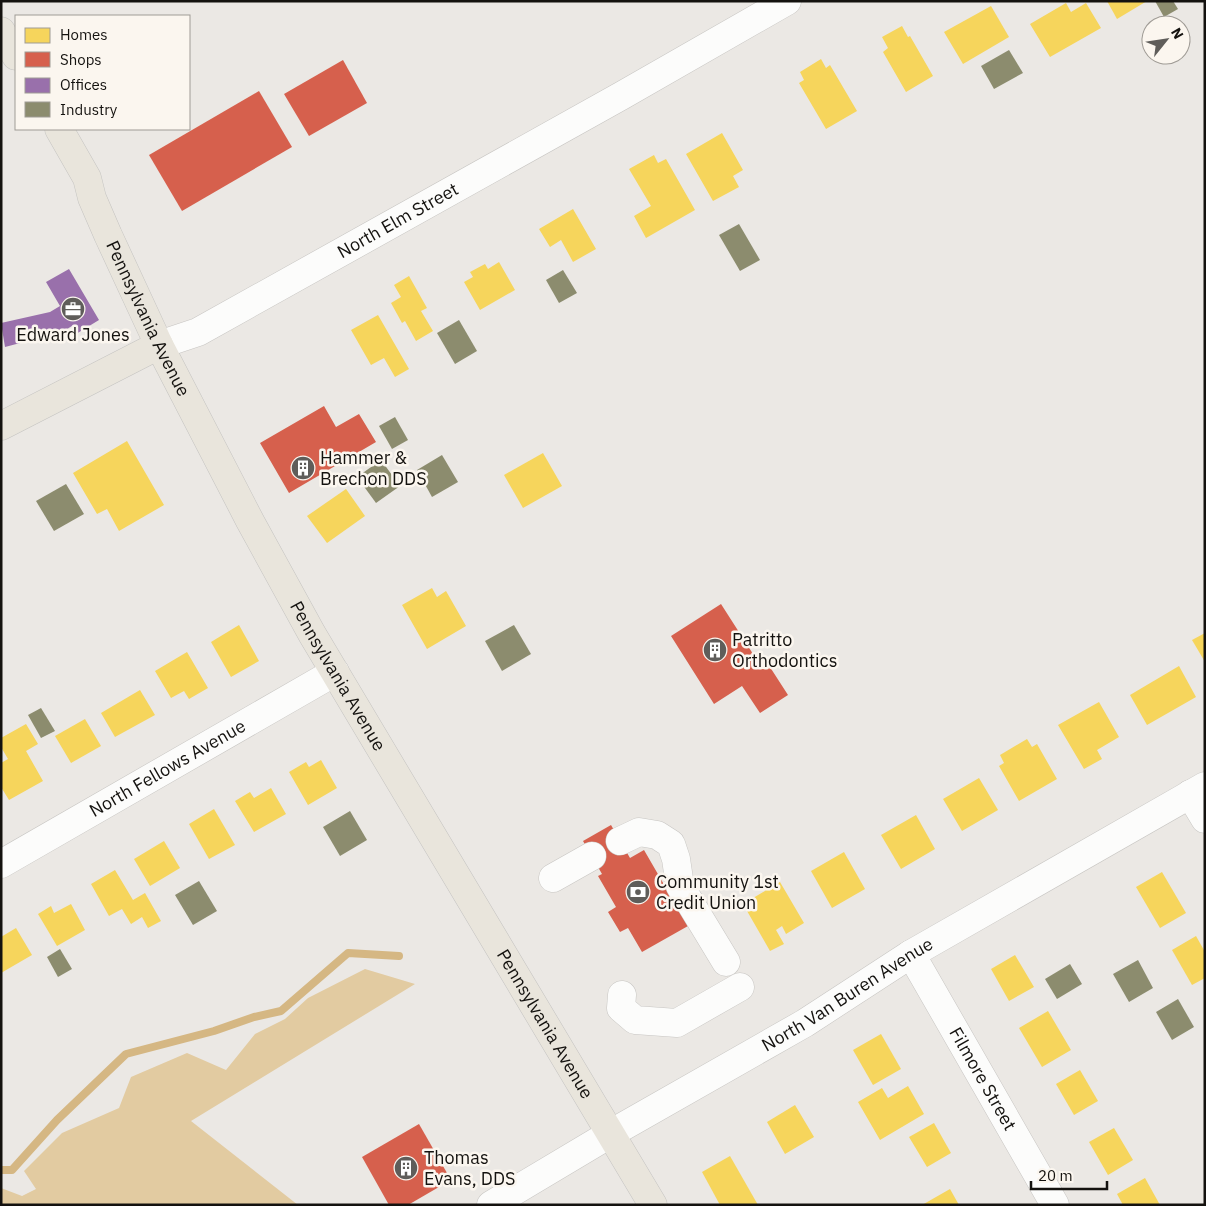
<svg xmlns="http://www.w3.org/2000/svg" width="1206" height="1206" font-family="'IBM Plex Sans',sans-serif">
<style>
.forest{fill:#e2cba1}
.homes{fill:#f6d55c}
.shops{fill:#d6604d}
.offices{fill:#9970ab}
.industry{fill:#8c8c6e}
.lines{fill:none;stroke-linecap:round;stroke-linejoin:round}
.stream{stroke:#d5b783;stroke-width:8}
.minor-casing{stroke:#c7c5c2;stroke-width:29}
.major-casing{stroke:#c4c3c1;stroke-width:29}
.minor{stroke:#fcfcfb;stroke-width:28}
.major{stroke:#e9e5dc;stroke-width:28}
.labels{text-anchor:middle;stroke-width:5;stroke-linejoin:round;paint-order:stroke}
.street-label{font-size:18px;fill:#14120f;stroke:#fbf6ef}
.poi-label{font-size:18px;fill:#14120f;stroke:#fbf6ef;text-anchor:start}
</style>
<rect width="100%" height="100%" fill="#ebe8e4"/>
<path class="forest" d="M365,969L415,984L191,1121L298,1205H1V1188L22,1196L36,1189L24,1171L62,1133L119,1108L131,1077L187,1053L226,1070L255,1034L285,1019L308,998Z"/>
<g class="homes">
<path d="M1107,1H1147L1117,19Z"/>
<path d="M1066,3L1071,12L1086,3L1101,28L1050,57L1030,24Z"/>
<path d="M991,6L1009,37L963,64L944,32Z"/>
<path d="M902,26L908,37L910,36L933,76L906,92L883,52L888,48L882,37Z"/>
<path d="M821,59L826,68L830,65L857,111L826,129L799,83L804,80L800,72Z"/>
<path d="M722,133L743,170L733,176L739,187L713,201L686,154Z"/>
<path d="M654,155L658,163L666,159L695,210L646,238L634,216L651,206L629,169Z"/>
<path d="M573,209L596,249L573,262L561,240L550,247L539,229Z"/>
<path d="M499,262L515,290L480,310L464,282L473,277L470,272L485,264L488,269Z"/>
<path d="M409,276L427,308L421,311L433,331L416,341L405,321L402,323L391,303L401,297L394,285Z"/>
<path d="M378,315L409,369L395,377L384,358L371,365L351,330Z"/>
<path d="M127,441L164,505L119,531L107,509L97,514L73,473Z"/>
<path d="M543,453L562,486L523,508L504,475Z"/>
<path d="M346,489L365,516L327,543L307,516Z"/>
<path d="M432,588L437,597L446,591L466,626L427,649L402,605Z"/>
<path d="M239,625L259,661L231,677L211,642Z"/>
<path d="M1205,633V662L1192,640Z"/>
<path d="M187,652L208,688L189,699L184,691L171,698L155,671Z"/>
<path d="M1179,666L1196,697L1147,725L1130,695Z"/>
<path d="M140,690L155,715L115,737L101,713Z"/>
<path d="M1099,702L1119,737L1097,750L1102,759L1084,769L1058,725Z"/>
<path d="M85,719L101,746L71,763L55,736Z"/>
<path d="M26,724L38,744L26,751L43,781L9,800L1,787V763L8,759L1,747V738Z"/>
<path d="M1027,739L1032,747L1037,744L1057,779L1019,801L999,766L1004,763L1000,755Z"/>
<path d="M321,760L337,788L308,805L289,772L306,762L309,767Z"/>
<path d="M979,778L998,810L962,831L943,799Z"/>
<path d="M271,788L286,814L254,832L235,801L250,792L254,798Z"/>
<path d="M214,809L235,845L209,859L189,824Z"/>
<path d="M916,815L935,849L901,869L881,835Z"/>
<path d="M164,841L180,868L150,886L134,859Z"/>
<path d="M844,852L865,889L832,908L811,871Z"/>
<path d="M115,870L133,900L145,893L161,921L148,928L142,917L131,924L122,909L109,916L91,884Z"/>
<path d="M1162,872L1186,913L1160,928L1136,887Z"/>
<path d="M780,882L804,923L786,934L782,926L776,930L784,944L770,951L743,904Z"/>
<path d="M71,904L85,930L57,946L38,914L51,906L54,913Z"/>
<path d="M16,928L32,955L1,973V937Z"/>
<path d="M1196,936L1205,952V978L1192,985L1172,950Z"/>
<path d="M1015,955L1034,987L1009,1001L991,969Z"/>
<path d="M1048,1011L1071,1050L1042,1067L1019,1028Z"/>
<path d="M881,1034L901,1069L873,1085L853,1050Z"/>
<path d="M1080,1070L1098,1101L1074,1115L1056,1084Z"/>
<path d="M908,1086L924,1114L880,1140L858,1102L882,1088L888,1098Z"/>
<path d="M795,1105L814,1137L785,1154L767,1122Z"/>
<path d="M934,1123L951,1153L927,1167L909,1137Z"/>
<path d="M1114,1128L1133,1160L1108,1175L1089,1142Z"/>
<path d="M730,1156L758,1205H720L702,1172Z"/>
<path d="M1145,1178L1160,1205H1123L1117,1194Z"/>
<path d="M950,1189L959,1205H922Z"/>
</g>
<g class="shops">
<path d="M343,60L367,103L309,136L284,94Z"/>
<path d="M259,91L292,147L182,211L149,155Z"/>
<path d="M324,406L336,427L359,414L376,442L289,493L260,443Z"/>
<path d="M721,604L762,668L768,664L788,695L760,713L742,686L714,704L671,636Z"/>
<path d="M611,825L630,858L644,850L688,926L642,952L628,928L620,932L608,912L616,907L598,876L602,874L583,841Z"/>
<path d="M419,1124L451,1180L408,1205H389L362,1157Z"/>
</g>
<path class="offices" d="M69,269L99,320L76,334L72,326L62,332L5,347L1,323L50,312L60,306L46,282Z"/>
<g class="industry">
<path d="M1155,1H1173L1178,9L1164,17Z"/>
<path d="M1009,50L1023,73L994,89L981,66Z"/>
<path d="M739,224L760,260L740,271L719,235Z"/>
<path d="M563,270L577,293L559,303L546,280Z"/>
<path d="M459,320L477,351L455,364L437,333Z"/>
<path d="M395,417L408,440L392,449L379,426Z"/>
<path d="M442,455L458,482L432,497L417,470Z"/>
<path d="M381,460L400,486L376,503L357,477Z"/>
<path d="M66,484L84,514L54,531L36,501Z"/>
<path d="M514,625L531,654L502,671L485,641Z"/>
<path d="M41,708L55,731L41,738L28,715Z"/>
<path d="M350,811L367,840L340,856L323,827Z"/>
<path d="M199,881L217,911L193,925L175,895Z"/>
<path d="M60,949L72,969L58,977L47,957Z"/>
<path d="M1138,960L1153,988L1129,1002L1113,974Z"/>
<path d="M1070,964L1082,984L1057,999L1045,979Z"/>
<path d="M1178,999L1194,1027L1172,1040L1156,1012Z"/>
</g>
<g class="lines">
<path class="stream" d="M1,1170H12L57,1120L126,1054L214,1031L254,1017L281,1011L348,953L399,956"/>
<g class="minor-casing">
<g id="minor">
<path id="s1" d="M159,345L198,332L621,96L787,1"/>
<path d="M1190,794L1205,819"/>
<path d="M620,841L639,832L657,835L671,844L676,859L680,886L726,962"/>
<path id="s2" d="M1,864L335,672"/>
<path d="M553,878L592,856"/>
<path id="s3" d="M911,954L1055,1205"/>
<path d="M622,995L621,1008L635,1020L677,1023L740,987"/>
<path id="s4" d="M491,1205L610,1134L805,1023L911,954L1205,786"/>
</g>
</g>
<g class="major-casing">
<g id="major">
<path d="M1,31L16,56"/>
<path id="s5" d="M59,129L87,178L92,198L108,235L159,345L250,521L312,634L653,1205"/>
<path d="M1,426L159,345"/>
</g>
</g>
<use href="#minor" class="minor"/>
<use href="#major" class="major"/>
</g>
<defs>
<g id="office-disc" transform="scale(1.25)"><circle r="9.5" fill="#5f5d5a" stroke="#fbf6ef"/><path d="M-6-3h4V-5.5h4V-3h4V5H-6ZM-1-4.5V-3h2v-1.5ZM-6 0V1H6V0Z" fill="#fff"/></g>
<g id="building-disc" transform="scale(1.25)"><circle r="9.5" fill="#5f5d5a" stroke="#fbf6ef"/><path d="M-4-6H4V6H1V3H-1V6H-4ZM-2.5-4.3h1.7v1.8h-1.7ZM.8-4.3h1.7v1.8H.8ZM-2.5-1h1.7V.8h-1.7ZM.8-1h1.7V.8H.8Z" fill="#fff"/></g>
<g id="bank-disc" transform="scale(1.25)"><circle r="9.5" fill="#5f5d5a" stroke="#fbf6ef"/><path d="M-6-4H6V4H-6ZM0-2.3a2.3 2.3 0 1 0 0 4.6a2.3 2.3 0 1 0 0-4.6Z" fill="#fff"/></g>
</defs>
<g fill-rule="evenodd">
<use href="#office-disc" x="73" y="309"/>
<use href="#building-disc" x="303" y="468"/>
<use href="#building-disc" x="715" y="650"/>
<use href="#bank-disc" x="638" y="892"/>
<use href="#building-disc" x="406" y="1168"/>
</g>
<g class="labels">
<g class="street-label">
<text dy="6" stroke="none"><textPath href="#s1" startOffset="270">North Elm Street</textPath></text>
<text dy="6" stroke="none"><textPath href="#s5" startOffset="210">Pennsylvania Avenue</textPath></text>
<text dy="6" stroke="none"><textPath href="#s5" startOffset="615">Pennsylvania Avenue</textPath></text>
<text dy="6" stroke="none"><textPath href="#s2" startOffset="192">North Fellows Avenue</textPath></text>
<text dy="6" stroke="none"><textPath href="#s4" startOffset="414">North Van Buren Avenue</textPath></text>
<text dy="6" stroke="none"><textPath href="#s5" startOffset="1020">Pennsylvania Avenue</textPath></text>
<text dy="6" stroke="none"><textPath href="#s3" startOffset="144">Filmore Street</textPath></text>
</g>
<g class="poi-label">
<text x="73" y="341" text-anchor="middle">Edward Jones</text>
<text x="320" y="464">Hammer &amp;<tspan x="320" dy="21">Brechon DDS</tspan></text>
<text x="732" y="646">Patritto<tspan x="732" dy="21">Orthodontics</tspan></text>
<text x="656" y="888">Community 1st<tspan x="656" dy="21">Credit Union</tspan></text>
<text x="424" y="1164">Thomas<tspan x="424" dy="21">Evans, DDS</tspan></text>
</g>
</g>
<rect width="1206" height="1206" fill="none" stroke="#14120f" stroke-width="5"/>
<rect x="15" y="15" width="175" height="115" fill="#fbf6ef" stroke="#9f9b95"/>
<rect x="25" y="28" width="25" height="15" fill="#f6d55c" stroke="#9f9b95"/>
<text x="60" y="40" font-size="15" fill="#14120f">Homes</text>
<rect x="25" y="52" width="25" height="15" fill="#d6604d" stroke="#9f9b95"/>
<text x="60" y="65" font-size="15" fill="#14120f">Shops</text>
<rect x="25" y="78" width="25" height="15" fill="#9970ab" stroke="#9f9b95"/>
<text x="60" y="90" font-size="15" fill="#14120f">Offices</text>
<rect x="25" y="102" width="25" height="15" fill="#8c8c6e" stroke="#9f9b95"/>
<text x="60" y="115" font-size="15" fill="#14120f">Industry</text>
<g transform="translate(1166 40) rotate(60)"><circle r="24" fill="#fbf6ef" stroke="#9f9b95"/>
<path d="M0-4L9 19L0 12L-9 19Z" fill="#5f5d5a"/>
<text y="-8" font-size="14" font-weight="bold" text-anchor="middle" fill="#14120f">N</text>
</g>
<path d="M1031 1181v8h76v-8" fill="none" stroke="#14120f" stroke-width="2.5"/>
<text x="1038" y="1181" font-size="15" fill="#14120f" stroke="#fbf6ef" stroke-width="4" paint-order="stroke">20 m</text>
</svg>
